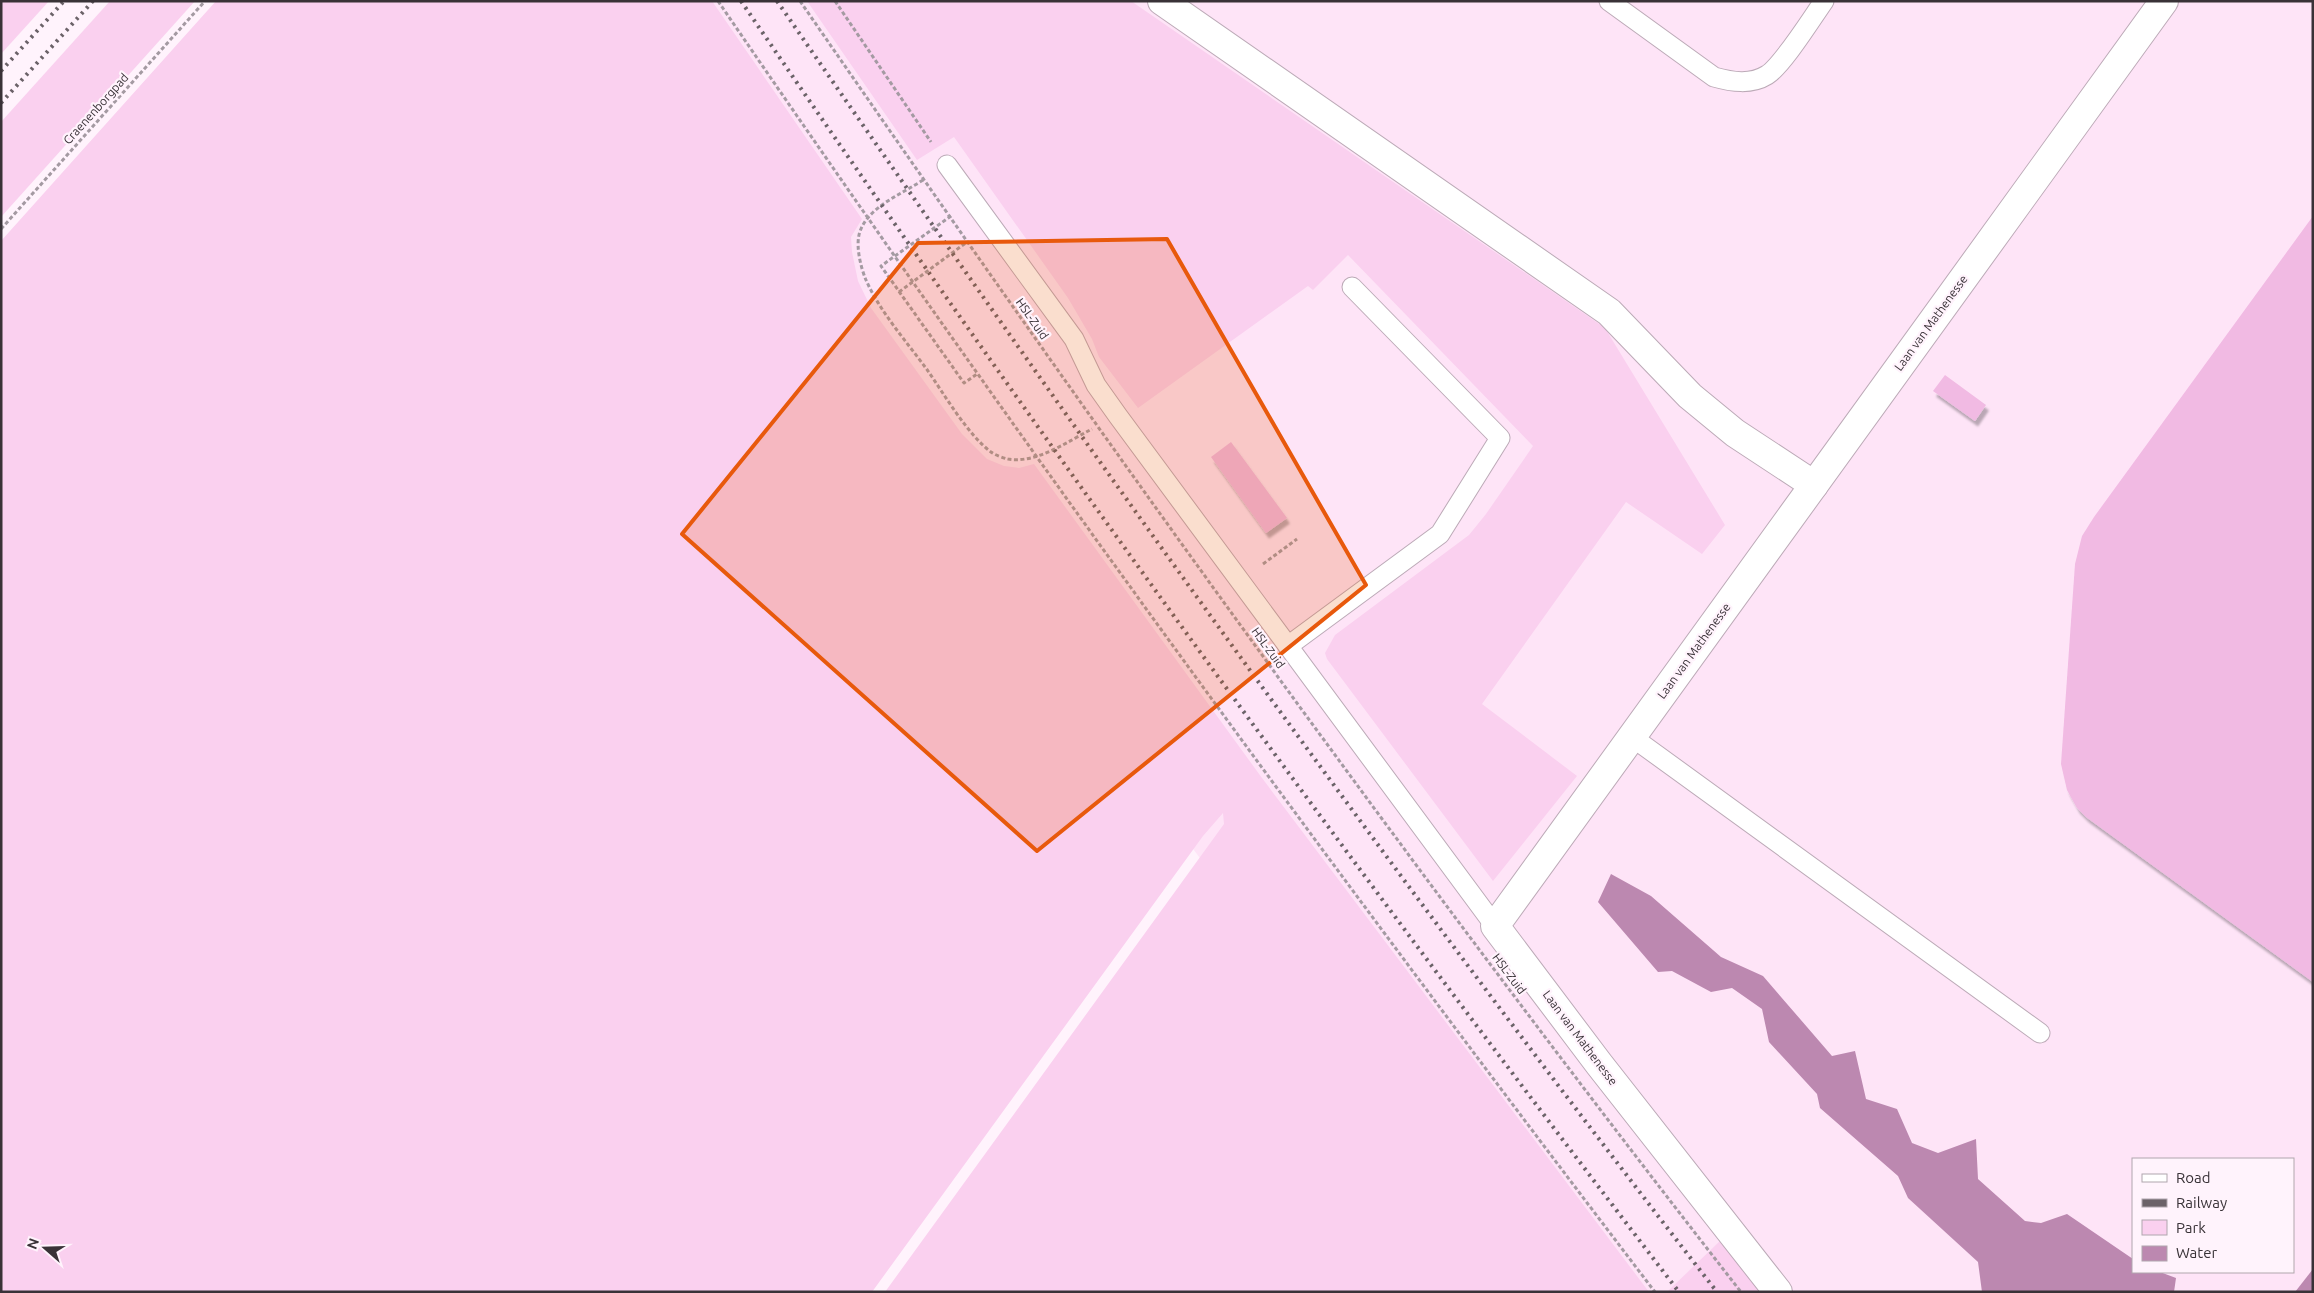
<svg xmlns="http://www.w3.org/2000/svg" width="2314" height="1293" font-family="Ubuntu,sans-serif">
<style>
.built{fill:#fee4f7;fill-rule:evenodd}
.green{fill:#fad0ef}
.water{fill:#bc88b0}
.building{fill:#f1bae3;filter:url(#shadow)}
.lines{fill:none;stroke-linecap:round;stroke-linejoin:round}
.service-casing{stroke:#bcaab7;stroke-width:21}
.minor-casing{stroke:#bcaab7;stroke-width:30}
.path{stroke:#a49aa2;stroke-width:3;stroke-dasharray:4 2.5;stroke-linecap:butt}
.service{stroke:#fff;stroke-width:19}
.minor{stroke:#fff;stroke-width:28}
.rail{stroke:#6b6268;stroke-width:4;stroke-dasharray:2.5 5;stroke-linecap:butt}
.path-bridge{stroke:#a49aa2;stroke-width:3;stroke-dasharray:4 2.5;stroke-linecap:butt}
.marked{fill:#e8590c;fill-opacity:0.2;stroke:#e8590c;stroke-width:4;stroke-linejoin:round}
.labels{text-anchor:middle;stroke-width:4.5;stroke-linejoin:round;paint-order:stroke}
.street-label{font-size:12px;fill:#393237;stroke:#fff3fc}
</style>
<defs>
<filter id="shadow"><feDropShadow dx="3" dy="5.5" stdDeviation="1" flood-color="#0004"/></filter>
</defs>
<rect width="100%" height="100%" fill="#fff3fc"/>
<path class="built" d="M550,1H2313V1292H1529ZM2133,1159H2293V1272H2133Z"/>
<g class="green">
<path d="M1,1H49L1,54Z"/>
<path d="M110,1H195L1,217V122Z"/>
<path d="M216,1H712L862,219L851,237L852,252L858,281L871,308L962,434L987,459L1004,466L1019,468L1034,464L1262,778L1649,1292H885L1224,824L1223,813L1203,836L872,1292H1V241Z"/>
<path d="M807,1H1131L1605,328L1725,525L1702,554L1626,502L1482,704L1577,776L1493,881L1327,659L1325,653L1335,635L1469,535L1486,514L1533,446L1348,255L1313,290L1308,286L1138,408L1099,357L1092,339L1068,298L954,137L917,160Z"/>
<path d="M1720,1241L1760,1292H1667Z"/>
</g>
<g class="water">
<path d="M1611,874L1651,896L1721,957L1763,976L1832,1056L1855,1051L1866,1099L1897,1109L1912,1143L1938,1153L1976,1139L1978,1179L2025,1221L2041,1223L2067,1214L2133,1259V1272H2160L2176,1278L2174,1292H1982L1978,1262L1908,1198L1898,1176L1820,1108L1817,1094L1769,1042L1762,1009L1732,988L1711,992L1672,971L1658,972L1598,902Z"/>
<path d="M2313,1269V1292H2295Z"/>
</g>
<g class="building">
<path d="M2313,216V982L2086,817L2077,808L2067,790L2061,764L2075,564L2082,536L2094,517Z"/>
<path d="M1945,375L1986,405L1975,421L1933,391Z"/>
<path d="M1231,442L1287,518L1266,533L1211,457Z"/>
</g>
<g class="lines">
<g class="service-casing">
<g id="service">
<path d="M1609,1L1714,77C1732,82 1751,85 1767,75C1782,66 1812,18 1824,1"/>
<path d="M947,165L1074,339L1096,385L1118,416L1495,926"/>
<path d="M1288,646L1440,534L1500,438L1352,287"/>
<path d="M1632,737L2040,1033"/>
</g>
</g>
<g class="minor-casing">
<g id="minor">
<path d="M1162,1L1609,312L1690,396L1735,433L1814,485"/>
<path d="M1778,1292L1599,1064L1495,926L2164,1"/>
</g>
</g>
<g class="path">
<path d="M835,1L931,142"/>
<path d="M923,180C902,194 865,208 859,235C856,248 861,268 866,280C880,312 907,342 928,371C944,394 968,435 991,452C995,455 1003,458 1008,459C1037,464 1068,441 1092,429"/>
<path d="M951,216L881,266L964,383L977,374"/>
<path d="M1,229L205,1"/>
<path d="M899,292L967,242"/>
<path d="M1263,564L1297,539"/>
</g>
<use href="#service" class="service"/>
<use href="#minor" class="minor"/>
<g class="rail">
<path d="M741,1C1041,441 1355,870 1679,1292"/>
<path d="M777,1C1079,439 1390,872 1717,1292"/>
<path d="M1,71L64,1"/>
<path d="M1,103L93,1"/>
</g>
<g class="path-bridge">
<path d="M718,1C1018,440 1332,869 1655,1292"/>
<path d="M800,1C1102,439 1413,872 1741,1292"/>
</g>
</g>
<path class="marked" d="M1167,239L1366,585L1037,851L682,534L918,243Z"/>
<g class="labels">
<g class="street-label">
<text transform="translate(96 109) rotate(-48)" y="4">Craenenborgpad</text>
<text transform="translate(1032 319) rotate(55)" y="4">HSL-Zuid</text>
<text transform="translate(1931 323) rotate(-54)" y="4">Laan van Mathenesse</text>
<text transform="translate(1268 648) rotate(54)" y="4">HSL-Zuid</text>
<text transform="translate(1694 651) rotate(-54)" y="4">Laan van Mathenesse</text>
<text transform="translate(1509 974) rotate(53)" y="4">HSL-Zuid</text>
<text transform="translate(1580 1038) rotate(53)" y="4">Laan van Mathenesse</text>
</g>
</g>
<rect width="2314" height="1293" fill="none" stroke="#393237" stroke-width="5"/>
<rect x="2132" y="1158" width="162" height="115" fill="#fff3fc" stroke="#b0a6ad"/>
<rect x="2142" y="1174" width="25" height="8" fill="#ffffff" stroke="#b0a6ad"/>
<text x="2176" y="1183" font-size="15" fill="#393237">Road</text>
<rect x="2142" y="1199" width="25" height="8" fill="#6b6268" stroke="#b0a6ad"/>
<text x="2176" y="1208" font-size="15" fill="#393237">Railway</text>
<rect x="2142" y="1220" width="25" height="15" fill="#fad0ef" stroke="#b0a6ad"/>
<text x="2176" y="1233" font-size="15" fill="#393237">Park</text>
<rect x="2142" y="1246" width="25" height="15" fill="#bc88b0" stroke="#b0a6ad"/>
<text x="2176" y="1258" font-size="15" fill="#393237">Water</text>
<g transform="translate(45 1248) rotate(290)" stroke="#fff3fc" stroke-width="4" paint-order="stroke">
<path d="M0-4L9 19L0 12L-9 19Z" fill="#393237"/>
<text y="-8" font-size="14" font-weight="bold" text-anchor="middle" fill="#393237">N</text>
</g>
</svg>
